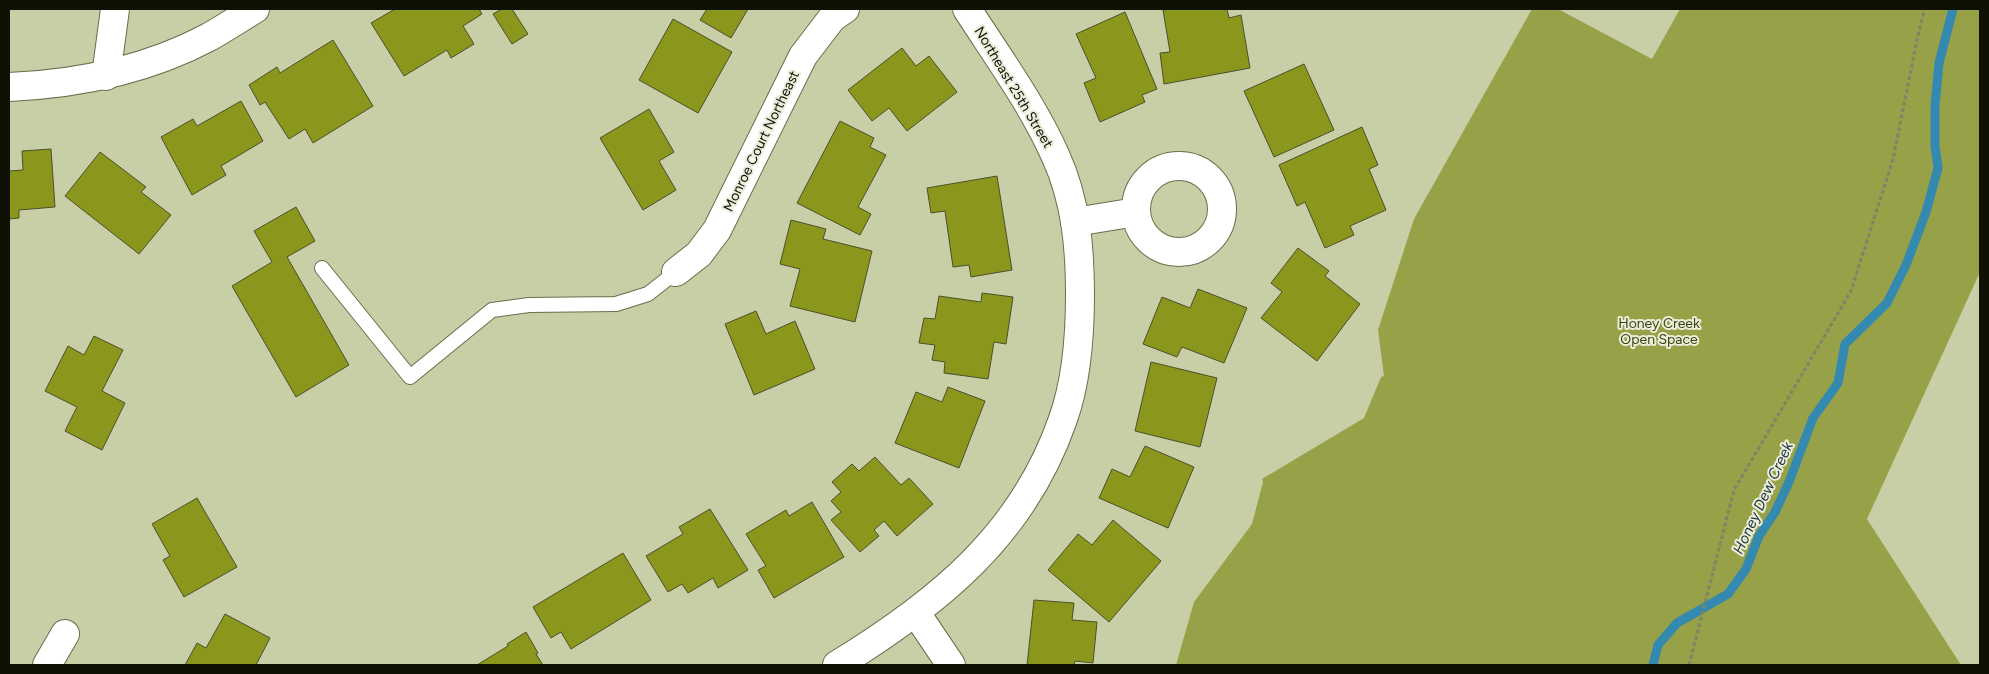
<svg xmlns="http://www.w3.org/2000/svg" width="1989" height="674" font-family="Figtree,sans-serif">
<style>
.green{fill:#96a148}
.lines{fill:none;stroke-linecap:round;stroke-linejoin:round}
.stream{stroke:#3389b0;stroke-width:9}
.building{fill:#8b961c;stroke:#4b4f2c}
.lane-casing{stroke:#696f4a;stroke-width:16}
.street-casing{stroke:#696f4a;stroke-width:30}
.path{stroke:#7f8466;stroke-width:3;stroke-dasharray:4 2.5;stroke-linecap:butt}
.lane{stroke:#fff;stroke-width:14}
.street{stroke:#fff;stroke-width:28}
.labels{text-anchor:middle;stroke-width:4;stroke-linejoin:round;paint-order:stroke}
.street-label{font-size:14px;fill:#0f1104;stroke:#eaedd9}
.park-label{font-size:14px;fill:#3b4011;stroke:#eaedd9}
.water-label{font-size:15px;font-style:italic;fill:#1d313d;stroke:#eaedd9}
</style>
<rect width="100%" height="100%" fill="#c8cfa6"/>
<path class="green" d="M1532,9H1558L1652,59L1680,9H1980V272L1867,519L1961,665H1176L1194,602L1252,524L1263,482L1262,479L1364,418L1381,377L1384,376L1378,330L1414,219Z"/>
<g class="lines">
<path class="stream" d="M1653,665L1658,645L1677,623L1728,594L1746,569L1759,536L1775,512L1789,482L1813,418L1838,383L1845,344L1887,303L1906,265L1926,212L1938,168L1935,146V105L1939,63L1953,9"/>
</g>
<g class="building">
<path d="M395,9H479L482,14L463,26L474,44L451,58L447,50L404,76L371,23Z"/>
<path d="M502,9H512L528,34L512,44L493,14Z"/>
<path d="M707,9H748L731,38L700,20Z"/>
<path d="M1170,9H1227L1229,18L1241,15L1250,68L1164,84L1160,53L1170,52L1163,10Z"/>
<path d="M1125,12L1157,89L1142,95L1145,102L1100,122L1084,83L1096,78L1076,34Z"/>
<path d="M673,19L732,52L698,113L639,80Z"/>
<path d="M333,40L373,106L313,143L305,129L289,139L265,102L260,105L249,85L277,67L280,73Z"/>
<path d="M902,48L916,66L929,56L957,92L907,131L889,108L872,121L848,90Z"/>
<path d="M1304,64L1334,130L1274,157L1244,91Z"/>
<path d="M241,101L263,141L221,166L226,175L192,195L161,137L193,119L197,126Z"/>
<path d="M649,109L674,152L659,161L676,190L643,210L600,138Z"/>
<path d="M840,121L874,138L870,147L886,155L858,207L871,214L860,235L797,203Z"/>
<path d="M1362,127L1378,165L1369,169L1386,210L1350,226L1354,235L1325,248L1305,202L1297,206L1279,165Z"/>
<path d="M51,149L55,207L19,210V218L9,219V171L23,170L22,151Z"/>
<path d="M100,152L146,187L141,192L171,215L139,254L65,196Z"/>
<path d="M997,176L1012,270L971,277L969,265L953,267L945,211L931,213L927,188Z"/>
<path d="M296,207L315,241L287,257L349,365L296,397L232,286L272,262L254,231Z"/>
<path d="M791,220L826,229L823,239L872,251L855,322L790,306L800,269L780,264Z"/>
<path d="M1298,248L1329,271L1325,276L1360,304L1317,361L1261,318L1282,292L1271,283Z"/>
<path d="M1198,289L1247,308L1224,363L1182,347L1177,357L1143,344L1162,297L1190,308Z"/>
<path d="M982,293L1013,297L1006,344L994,342L988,379L944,373L945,362L932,360L935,345L919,343L924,318L935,319L939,296L981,302Z"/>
<path d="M756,311L766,334L795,321L815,369L754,395L725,324Z"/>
<path d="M94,336L123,350L102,391L125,403L102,450L65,431L77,407L45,391L68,346L84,355Z"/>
<path d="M1151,362L1217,378L1200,447L1135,431Z"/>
<path d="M948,387L985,401L959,468L895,443L916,392L942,402Z"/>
<path d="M1145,446L1194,467L1168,528L1099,498L1112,469L1130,477Z"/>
<path d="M875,457L901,485L909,478L933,504L897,536L884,521L874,530L879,536L860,552L831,520L841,512L831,501L841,492L832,482L852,464L859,471Z"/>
<path d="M197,498L237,567L184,597L163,560L170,556L152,524Z"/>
<path d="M812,502L844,557L774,598L758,570L766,566L746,534L786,510L789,516Z"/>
<path d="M710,509L748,570L718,588L713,578L688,593L682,584L668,592L646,556L683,534L679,527Z"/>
<path d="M1113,520L1161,561L1109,622L1048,570L1078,534L1092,545Z"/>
<path d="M623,553L651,600L571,649L561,632L551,638L533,607Z"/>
<path d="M1034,600L1074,603L1072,620L1097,622L1093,663L1075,661L1074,665H1027Z"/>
<path d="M225,614L270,638L256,665H185L197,643L206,648Z"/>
<path d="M526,632L538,653L536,654L543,665H477L508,646L507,644Z"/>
</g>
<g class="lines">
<g class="lane-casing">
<path id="lane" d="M322,268L410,377L492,310L529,305L616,304L648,294L676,272"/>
</g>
<g class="street-casing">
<g id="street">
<path d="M106,76L115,9"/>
<path d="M9,87C78,84 147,70 209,37C225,28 240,18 255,9"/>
<circle cx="1179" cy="209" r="43"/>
<path d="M1075,222L1136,212"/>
<path d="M676,272L699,254L717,230L803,56L832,18L845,9"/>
<path d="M916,613L951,665"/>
<path d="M47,665L65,634"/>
<path d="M837,665C938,603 1023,535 1063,419C1077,380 1080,336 1080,295C1080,248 1076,201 1056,157C1033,105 998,57 967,9"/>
</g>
</g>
<path class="path" d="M1689,665L1734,490L1851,291L1893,159L1919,30L1925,9"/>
<use href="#lane" class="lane"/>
<use href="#street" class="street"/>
</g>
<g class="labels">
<g class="street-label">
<text transform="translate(1014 87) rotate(59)" y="5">Northeast 25th Street</text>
<text transform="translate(761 141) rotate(-64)" y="5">Monroe Court Northeast</text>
</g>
<g class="park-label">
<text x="1659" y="328">Honey Creek<tspan x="1659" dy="16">Open Space</tspan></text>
</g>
<g class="water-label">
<text transform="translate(1763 498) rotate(-65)" y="5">Honey Dew Creek</text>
</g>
</g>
<rect width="1989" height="674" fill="none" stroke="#0f1104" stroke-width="20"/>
</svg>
